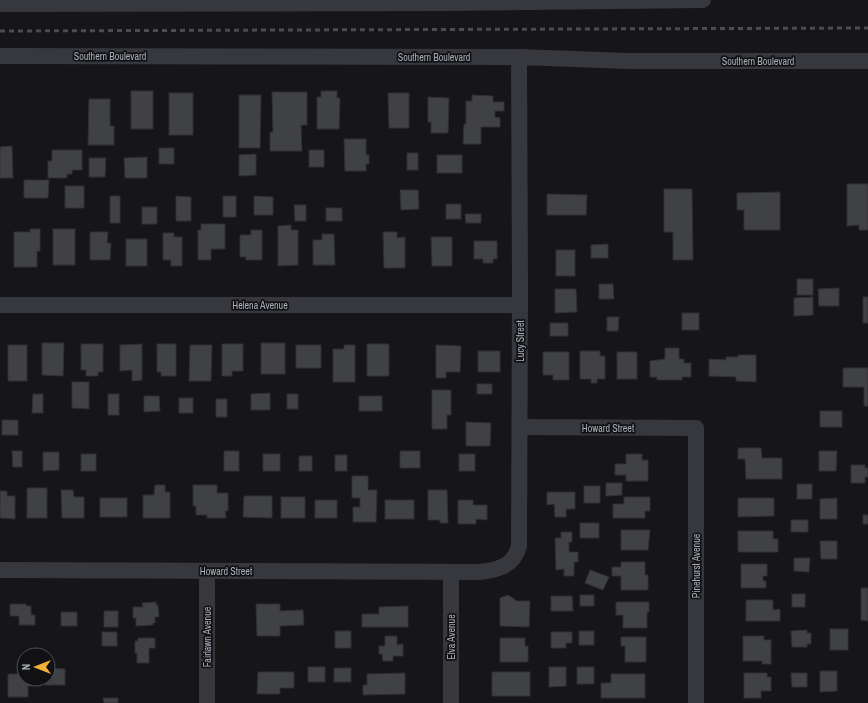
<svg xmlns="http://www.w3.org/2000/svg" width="868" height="703" font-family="'Archivo Narrow',sans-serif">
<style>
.building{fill:#404145;stroke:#303034}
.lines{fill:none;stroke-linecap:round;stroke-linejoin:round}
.minor{stroke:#37383d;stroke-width:16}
.rail{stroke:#4a4c52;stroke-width:3;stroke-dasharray:5 4;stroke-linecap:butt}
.labels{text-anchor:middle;stroke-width:3.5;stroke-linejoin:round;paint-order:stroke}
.street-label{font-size:10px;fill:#a8adb8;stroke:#111113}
</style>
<rect width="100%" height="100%" fill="#161618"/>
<g class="building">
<rect x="131" y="91" width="22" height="38"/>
<path d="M321,91H337V98H340L339,129H317V97H321Z"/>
<path d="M272,92H307V125H301L302,151H270V132H273Z"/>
<rect x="169" y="93" width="24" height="42"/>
<path d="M388,93H409V128H389Z"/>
<path d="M239,95H261L260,148H239Z"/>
<path d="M472,95L493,96V102H504V111H495V117L500,118V127H481V144H463L464,124H466V101H472Z"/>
<path d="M428,97L449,98L448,133H431V122H428Z"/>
<path d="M89,99H110V126H114V145H88Z"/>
<path d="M344,139H366V155H369V164H366V171H345Z"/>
<path d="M12,146L13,178H0V147Z"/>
<rect x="159" y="148" width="15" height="16"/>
<path d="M52,150H82V170H72V174H67V178H48V161H52Z"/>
<rect x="309" y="150" width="15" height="17"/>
<rect x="407" y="153" width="11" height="17"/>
<path d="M256,154V175L239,176V155Z"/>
<rect x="437" y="155" width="25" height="18"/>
<path d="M147,157V178H125L124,158Z"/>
<path d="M89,158H106L105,177H89Z"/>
<path d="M24,180H49L48,198H24Z"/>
<path d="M847,184H868V230H859V225L847,226Z"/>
<rect x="65" y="186" width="19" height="22"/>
<path d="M664,189H692L693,260H673V232H664Z"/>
<path d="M400,190H418L419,209L401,210Z"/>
<path d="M780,192V230H744V210H737V193Z"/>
<path d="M547,194L587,195L586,215H547Z"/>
<rect x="110" y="196" width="10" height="27"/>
<path d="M176,196L191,197V221H176Z"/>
<rect x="223" y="196" width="13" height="21"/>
<path d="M254,196L273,197V215H254Z"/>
<rect x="446" y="204" width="15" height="15"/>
<path d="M294,205H306V221H295Z"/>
<rect x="142" y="207" width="15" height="17"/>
<rect x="326" y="208" width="16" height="13"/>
<path d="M465,214H481V223H466Z"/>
<path d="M201,224H225V249H211V260H198V230H201Z"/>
<path d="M291,225V230H298V265L278,266V226Z"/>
<path d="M30,229H40V251H37V267H14V232H30Z"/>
<rect x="53" y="229" width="22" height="36"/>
<path d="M251,230H262V260H246V257H240V235H251Z"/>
<path d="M90,232H108L107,243H111L110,260H90Z"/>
<path d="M383,232H397V238L405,237V268H384Z"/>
<path d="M163,233H174V237H182V266H171V260H163Z"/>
<path d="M322,234H334L335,265H313V240H322Z"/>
<path d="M431,237H452V266H432Z"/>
<rect x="126" y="239" width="21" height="27"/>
<path d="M474,241H497V259H493V263H483V259H474Z"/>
<path d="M608,244V258H591V245Z"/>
<rect x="556" y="250" width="19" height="26"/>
<rect x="797" y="279" width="16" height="16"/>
<path d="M599,284H613L614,299H599Z"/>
<path d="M839,288V306H819L818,289Z"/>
<path d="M555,289H576L577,312L555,313Z"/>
<path d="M813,297V315L794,316V298Z"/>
<rect x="863" y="297" width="5" height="26"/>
<rect x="682" y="313" width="17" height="17"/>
<path d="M607,317H619L618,331H607Z"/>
<rect x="550" y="323" width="18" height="13"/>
<path d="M42,343H64L63,376L42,375Z"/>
<rect x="261" y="343" width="24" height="31"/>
<path d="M81,344H103V372H98V376H86V370H81Z"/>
<path d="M142,344V380L132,381V370L120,371V345Z"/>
<path d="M157,344H176V376H161V372H157Z"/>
<path d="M222,344H243V371H232V376H222Z"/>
<rect x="367" y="344" width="22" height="32"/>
<rect x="8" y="345" width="19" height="36"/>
<path d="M190,345H212L211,381H189Z"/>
<rect x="296" y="345" width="25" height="23"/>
<path d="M344,345H355V382H333V349H344Z"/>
<path d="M436,345L461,346L460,372H446V378H436Z"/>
<path d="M665,348H679V359H684V363H691V377H682V380H657V377H650V361L665,359Z"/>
<rect x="478" y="351" width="22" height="21"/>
<path d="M580,351H600V356H605V379H597V383H591V379H580Z"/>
<path d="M543,352H569V380H553V375H543Z"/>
<rect x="617" y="352" width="20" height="27"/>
<path d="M738,355H756V382L736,381V377L709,376V359L726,360V357H738Z"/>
<path d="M843,368H868V406H864V387H843Z"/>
<path d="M72,382H89V409L72,408Z"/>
<rect x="477" y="384" width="15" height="10"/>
<path d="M432,390H451V415H447V429H432Z"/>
<path d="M270,393V410H251V394Z"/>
<path d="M33,394H43V413H32Z"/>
<rect x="108" y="394" width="11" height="21"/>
<rect x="287" y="394" width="11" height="15"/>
<path d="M144,396H159L160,411L144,412Z"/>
<rect x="359" y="396" width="23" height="15"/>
<rect x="179" y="398" width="14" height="15"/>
<rect x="216" y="399" width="11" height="18"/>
<rect x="820" y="411" width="22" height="16"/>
<rect x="2" y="420" width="16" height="15"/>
<path d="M466,422L491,423L490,446H466Z"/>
<path d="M738,448H761L762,458H782V479H746L745,459H738Z"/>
<path d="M12,451H22V467H13Z"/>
<rect x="224" y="451" width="15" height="20"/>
<rect x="400" y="451" width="20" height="17"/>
<path d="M819,451H837L836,471H819Z"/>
<path d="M43,452H59V470L43,471Z"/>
<rect x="81" y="454" width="15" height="17"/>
<rect x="263" y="454" width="17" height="17"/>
<rect x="459" y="454" width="16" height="17"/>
<path d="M626,454H642V460H648V481H626V475H615V464H626Z"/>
<rect x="335" y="455" width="12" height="16"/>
<rect x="299" y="456" width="13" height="15"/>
<path d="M851,465H865V468H868V477H865V483H851Z"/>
<path d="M352,476H368V490H377L376,522H353V507H360V498H352Z"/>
<path d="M606,483H622V495L606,496Z"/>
<rect x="797" y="484" width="15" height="15"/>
<path d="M155,485H165V492H170V518H143V495H154Z"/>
<path d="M193,485H217V493H228V511H225L226,518H207V515H196V506H193Z"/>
<rect x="584" y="486" width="16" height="17"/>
<rect x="27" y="488" width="20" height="30"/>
<path d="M61,490H73L74,497H84V518H62Z"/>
<path d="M428,490H447L448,523H440V520H428Z"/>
<path d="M0,491H7V496H15V519L0,518Z"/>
<path d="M547,492H575V509H566V517H555L554,504L547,505Z"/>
<path d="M244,496H272V518L243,517Z"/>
<rect x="281" y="497" width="24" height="21"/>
<path d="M624,497H650V511H645V518H613V504H624Z"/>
<rect x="100" y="498" width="27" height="19"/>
<path d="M738,498H774V516L738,517Z"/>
<path d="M837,498V519H820V499Z"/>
<rect x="315" y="500" width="22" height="18"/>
<rect x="385" y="500" width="29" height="19"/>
<path d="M458,500H473V505H487V520L476,519V524H458Z"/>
<rect x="863" y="515" width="5" height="9"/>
<rect x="791" y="520" width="17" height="12"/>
<rect x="580" y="523" width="19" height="15"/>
<path d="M621,530H650L648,550H621Z"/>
<path d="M738,531H773V539H778V552H738Z"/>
<path d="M561,532H572V542H569V552H578V562H574V576H564V569L556,570L555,538H561Z"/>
<path d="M820,541H837V559H821Z"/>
<path d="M794,558H810L809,572L794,571Z"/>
<path d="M621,562H645V575H648V590H621V576H612V567H621Z"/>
<path d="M741,564H767V576H763V581H766V588H741Z"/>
<path d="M590,570L609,577L603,590L585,583Z"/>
<path d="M861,588H868V621L861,620Z"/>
<rect x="792" y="594" width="13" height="13"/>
<path d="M508,595L517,601H530L529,627L500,626V598Z"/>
<rect x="580" y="595" width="14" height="11"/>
<path d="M551,596H572L573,611H551Z"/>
<path d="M746,600H773V610L780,609V621H746Z"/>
<path d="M156,602V605H158L159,617H155V623H153V625L136,626V618H133V607H143L142,603Z"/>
<path d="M616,602H649V612H647V628H623V615H616Z"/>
<path d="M10,604H26V606H31V615H35V625H19V616H10Z"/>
<path d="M256,604H280V611L303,610L304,625L280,626V636H257Z"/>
<path d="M408,606V627H362V614H379V607Z"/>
<rect x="104" y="611" width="14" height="16"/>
<rect x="61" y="612" width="16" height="14"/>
<rect x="830" y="629" width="18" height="21"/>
<path d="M807,630V633H811V644H807V647H792L791,631Z"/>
<rect x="335" y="631" width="16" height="17"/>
<rect x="579" y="631" width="15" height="14"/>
<rect x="102" y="632" width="15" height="14"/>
<path d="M551,632H572V643H566V648H551Z"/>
<path d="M385,636H397V645L403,644V656H393V661H383L382,654H379V646H385Z"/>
<path d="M743,636H764V640H771V664H762V661H743Z"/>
<path d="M621,637H646V662H625V646H621Z"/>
<path d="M138,638H155V648H149V663H137V653H135V641H138Z"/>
<path d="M500,638H525V646H528V662H500Z"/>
<rect x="308" y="667" width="17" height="15"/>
<path d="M549,667H566V686L549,687Z"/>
<rect x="577" y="667" width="17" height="17"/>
<path d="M48,668L65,669V685H45V679H48Z"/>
<rect x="334" y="668" width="17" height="14"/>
<path d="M820,671H837V691L820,692Z"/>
<path d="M258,672H294V688H280V694H257Z"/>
<rect x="492" y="672" width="38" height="24"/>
<path d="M405,673V694L363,695V685H367V674Z"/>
<path d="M744,673H767V677H771V691H761V698H744Z"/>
<path d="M791,673H807V687H792Z"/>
<path d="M8,674H24V679H33V686H28V697H8Z"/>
<path d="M611,674H645V698H601V683H611Z"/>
<path d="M103,698H118V703H104Z"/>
</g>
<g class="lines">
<g class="minor">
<path d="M0,4L446,3L703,0"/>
<path d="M0,56L519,57L628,61H868"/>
<path d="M0,305H520"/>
<path d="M520,427L696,428V703"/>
<path d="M0,570L479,572C498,570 514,566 519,546L520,289L519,57"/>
<path d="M207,703V571"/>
<path d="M451,703V572"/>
</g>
<path class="rail" d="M0,31L868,28"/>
</g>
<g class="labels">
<g class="street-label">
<text x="110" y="60">Southern Boulevard</text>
<text x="434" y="61">Southern Boulevard</text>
<text x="758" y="65">Southern Boulevard</text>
<text x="260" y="309">Helena Avenue</text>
<text transform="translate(520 341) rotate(-90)" y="4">Lucy Street</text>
<text x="608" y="432">Howard Street</text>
<text transform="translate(696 566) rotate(-90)" y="4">Pinehurst Avenue</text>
<text x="226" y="575">Howard Street</text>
<text transform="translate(207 637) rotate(-90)" y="4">Fairlawn Avenue</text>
<text transform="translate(451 637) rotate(-90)" y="4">Elva Avenue</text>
</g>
</g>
<g transform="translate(36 667) rotate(270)"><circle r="19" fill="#111113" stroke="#4d4f55"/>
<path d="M0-3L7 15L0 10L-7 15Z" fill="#f2b134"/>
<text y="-6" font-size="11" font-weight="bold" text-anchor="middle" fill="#a8adb8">N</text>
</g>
</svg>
